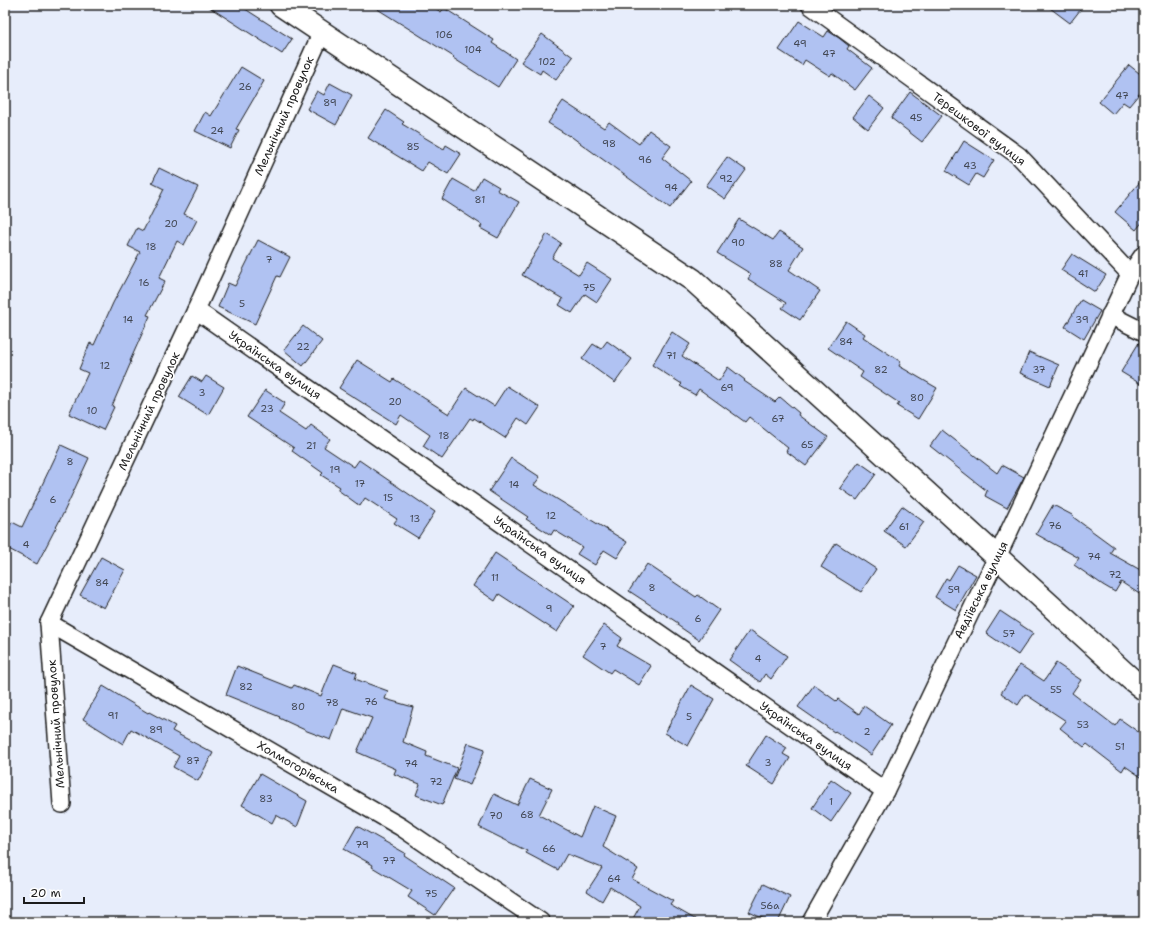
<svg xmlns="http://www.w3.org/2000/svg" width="1149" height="927" font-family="'Shantell Sans',sans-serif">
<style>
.building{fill:#b0c2f2;stroke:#1c1c1c}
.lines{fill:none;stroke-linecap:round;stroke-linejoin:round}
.street-casing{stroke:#1c1c1c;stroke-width:20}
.secondary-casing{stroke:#1c1c1c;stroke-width:25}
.street{stroke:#fff;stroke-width:17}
.secondary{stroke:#fff;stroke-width:22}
.labels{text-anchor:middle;stroke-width:3.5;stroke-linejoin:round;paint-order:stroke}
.number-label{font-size:10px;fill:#414652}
.street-label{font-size:12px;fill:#1c1c1c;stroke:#fff}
</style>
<rect width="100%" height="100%" fill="#e7edfb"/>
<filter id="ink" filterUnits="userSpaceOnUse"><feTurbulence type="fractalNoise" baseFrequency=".025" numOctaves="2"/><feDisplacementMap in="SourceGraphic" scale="8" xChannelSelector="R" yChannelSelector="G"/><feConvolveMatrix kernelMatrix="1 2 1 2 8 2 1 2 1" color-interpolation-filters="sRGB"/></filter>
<g filter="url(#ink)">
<g class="building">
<path d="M206,5H239L292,39L282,54Z"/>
<path d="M371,5H430L441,12L444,8L494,40L492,43L516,59L498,87L453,58L454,57Z"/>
<path d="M1046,5H1084L1070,23Z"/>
<path d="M799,21L824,37L828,31L839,38L849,46L847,49L872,68L855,90L832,73L830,76L805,60L802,65L779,50Z"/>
<path d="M542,34L573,57L556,80L542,70L540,74L521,62Z"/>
<path d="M1129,65L1144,77V88L1129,106L1123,102L1113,114L1099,102Z"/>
<path d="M241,67L264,81L236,129L239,130L230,148L195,131L205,112L211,116Z"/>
<path d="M330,83L352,95L336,125L307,109L317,91L324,95Z"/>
<path d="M910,92L942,116L922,142L891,118Z"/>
<path d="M869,96L884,108L868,129L853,117Z"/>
<path d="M563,101L604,128L609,122L639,144L649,130L671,146L662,158L691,181L670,208L569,135V136L548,123Z"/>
<path d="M386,110L404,122L402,124L444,149L446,145L461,154L448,174L428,162L422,171L368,138Z"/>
<path d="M964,141L994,160L983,178L976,174L969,185L946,171Z"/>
<path d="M727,157L746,170L725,199L706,186Z"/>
<path d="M159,168L198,187L184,214L197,220L184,245L177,241L159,278L165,281L147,315L150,316L130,361L131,362L112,406L114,407L103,430L69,414L88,373L79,369L90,343L94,345L113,303L140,252L128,246L137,228L143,231L164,189L152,183Z"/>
<path d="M482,177L499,187L497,190L519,202L498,238L480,228L482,225L442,199L453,179L474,191Z"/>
<path d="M1144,177V220L1136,230L1115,212Z"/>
<path d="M739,219L773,240L779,232L803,247L789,270L820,291L800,320L782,308L786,303L748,279L751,274L717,253Z"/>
<path d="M547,234L561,243L552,258L579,275L587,263L612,279L597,302L585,294L572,313L559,305L563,299L522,275Z"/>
<path d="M258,240L290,257L280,277L277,276L255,324L218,307L228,283L235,286Z"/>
<path d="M1072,254L1106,275L1095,292L1061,270Z"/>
<path d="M1081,300L1100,311L1084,339L1065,327Z"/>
<path d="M846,321L865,334L863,337L901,362L899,366L937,388L918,419L897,406L899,403L860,377L863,372L828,348Z"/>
<path d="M303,326L322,341L303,366L284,350Z"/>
<path d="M672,332L690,344L682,356L719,381L728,367L745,380L744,381L775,402L780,397L799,413L798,415L828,437L806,466L786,451L788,448L749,417L745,422L699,389L695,395L680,386L682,384L652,365Z"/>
<path d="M607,341L632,359L615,383L582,359L593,344L601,349Z"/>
<path d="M1140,341L1144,342V386L1121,372Z"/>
<path d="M1029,352L1059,365L1050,386L1020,373Z"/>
<path d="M357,360L392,382L394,379L449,414L466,388L494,406L507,386L540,407L528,425L518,418L505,438L474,418L473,420L470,418L442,459L423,446L430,435L401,415L396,424L339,388Z"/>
<path d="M192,376L202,382L206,376L224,387L208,415L179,397Z"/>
<path d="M265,390L285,403L279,413L306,431L311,425L330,439L324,447L354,467L359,460L435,512L418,538L394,523L397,519L365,498L360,506L338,490L340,487L321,475L323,473L292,451L294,448L247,417Z"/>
<path d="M942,430L997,473L1002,465L1024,477L1007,508L985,496L987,491L930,446Z"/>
<path d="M61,445L89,458L63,514L37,564L5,547V535L12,522L22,527Z"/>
<path d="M511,458L540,477L534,485L627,542L617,558L604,550L595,565L577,554L582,547L554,530L551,535L526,519L528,517L489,491Z"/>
<path d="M859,462L876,474L857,500L840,488Z"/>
<path d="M1053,505L1074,516L1073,517L1114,547L1110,553L1144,572V597L1121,582L1115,592L1103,585L1074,565L1079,558L1036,534Z"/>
<path d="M902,506L924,522L906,546L884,531Z"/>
<path d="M836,543L876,569L861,592L821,567Z"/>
<path d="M495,553L574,606L557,632L499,594L495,601L473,586Z"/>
<path d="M101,557L125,570L104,608L80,595Z"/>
<path d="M647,564L696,597L698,595L719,610L699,640L677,625L678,623L629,591Z"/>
<path d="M958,565L976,575L956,610L935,597L946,578L949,580Z"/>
<path d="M1000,611L1033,633L1018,655L986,633Z"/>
<path d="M604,625L622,638L617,646L651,666L639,685L613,669L610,673L583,655Z"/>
<path d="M750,630L787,656L771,679L765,674L760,682L729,660Z"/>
<path d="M1056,663L1081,680L1072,693L1115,726L1120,719L1144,736V779L1125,766L1122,771L1087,744L1084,747L1060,728L1066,721L1025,694L1018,705L1001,693L1020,665L1044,681Z"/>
<path d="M334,664L357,673L355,679L388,691L385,699L413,707L403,742L427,752L426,756L457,768L442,805L416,795L420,784L394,774L396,769L357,752L372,718L343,708L331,740L307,731L279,718L280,717L226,695L237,666L292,688L294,685L321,696Z"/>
<path d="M691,685L714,699L688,746L665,733Z"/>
<path d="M814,685L836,701L838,699L859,714L864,706L891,725L871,755L835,731L834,732L798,707Z"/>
<path d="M103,686L148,713L149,712L175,726L172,731L213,753L198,781L173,767L179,756L131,729L123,744L83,719Z"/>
<path d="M766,735L787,748L783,754L790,758L774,784L746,766Z"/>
<path d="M468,743L485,749L470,785L454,779Z"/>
<path d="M260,774L307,801L297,827L276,815L272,823L242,805Z"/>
<path d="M530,779L552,789L539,815L580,837L593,806L616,816L603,847L638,869L632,879L673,901L670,905L700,922H631L640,906L610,887L602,901L587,891L602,868L567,854L558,870L526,853L527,851L479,827L494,794L517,805Z"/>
<path d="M831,779L851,793L831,822L812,808Z"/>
<path d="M357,826L405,853L404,855L454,888L435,915L408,897L412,891L372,867L373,865L344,849Z"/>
<path d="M763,884L790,897L778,922H771L749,912Z"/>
</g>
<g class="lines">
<g class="street-casing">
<g id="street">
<path d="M810,5L1019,156L1130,274"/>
<path d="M196,310L885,791"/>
<path d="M1110,315L1144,332"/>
<path d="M49,623L401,827L541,922"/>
<path d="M62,804L49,623L196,310L322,32"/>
<path d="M811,922L885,791L997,557L1130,274L1144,254"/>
</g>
</g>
<g class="secondary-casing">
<path id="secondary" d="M281,5L693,280L1131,679L1144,689"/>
</g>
<use href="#street" class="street"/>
<use href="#secondary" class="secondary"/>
</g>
</g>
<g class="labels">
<g class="number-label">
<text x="444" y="38">106</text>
<text x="800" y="47">49</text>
<text x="473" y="53">104</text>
<text x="829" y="57">47</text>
<text x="547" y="65">102</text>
<text x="245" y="90">26</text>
<text x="1122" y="99">47</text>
<text x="330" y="106">89</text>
<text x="916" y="121">45</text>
<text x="217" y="134">24</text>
<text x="609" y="147">98</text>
<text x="413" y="150">85</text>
<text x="645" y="163">96</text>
<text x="970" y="169">43</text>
<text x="726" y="182">92</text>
<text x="671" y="191">94</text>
<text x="480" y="203">81</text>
<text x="171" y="227">20</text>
<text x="738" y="246">90</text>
<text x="151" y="250">18</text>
<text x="269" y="263">7</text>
<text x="776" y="267">88</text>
<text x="1083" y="277">41</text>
<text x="144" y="286">16</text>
<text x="589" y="291">75</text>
<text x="242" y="307">5</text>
<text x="128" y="323">14</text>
<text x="1082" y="323">39</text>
<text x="846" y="345">84</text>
<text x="303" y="350">22</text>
<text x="671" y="359">71</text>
<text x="105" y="369">12</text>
<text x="881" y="373">82</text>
<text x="1039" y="373">37</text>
<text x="727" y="391">69</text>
<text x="202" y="396">3</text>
<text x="917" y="401">80</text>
<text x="395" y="405">20</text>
<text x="267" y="412">23</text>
<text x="92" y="414">10</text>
<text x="778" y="422">67</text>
<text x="444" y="439">18</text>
<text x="807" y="448">65</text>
<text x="311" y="449">21</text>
<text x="70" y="465">8</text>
<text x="335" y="473">19</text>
<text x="360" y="487">17</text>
<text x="514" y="488">14</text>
<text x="388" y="501">15</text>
<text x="53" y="503">6</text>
<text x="551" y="519">12</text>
<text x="415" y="522">13</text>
<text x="1055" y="529">76</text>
<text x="904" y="530">61</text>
<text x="26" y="548">4</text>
<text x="1094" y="560">74</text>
<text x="1115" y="578">72</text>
<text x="495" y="581">11</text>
<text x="102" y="586">84</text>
<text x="652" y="591">8</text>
<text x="954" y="593">59</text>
<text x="549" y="612">9</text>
<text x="698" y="622">6</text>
<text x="1009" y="637">57</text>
<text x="603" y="650">7</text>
<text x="758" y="662">4</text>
<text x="246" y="690">82</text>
<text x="1056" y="693">55</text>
<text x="371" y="705">76</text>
<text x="332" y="706">78</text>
<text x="298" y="710">80</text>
<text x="113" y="719">91</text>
<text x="689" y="720">5</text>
<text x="1083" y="728">53</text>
<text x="156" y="733">89</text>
<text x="867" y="735">2</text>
<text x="1120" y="750">51</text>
<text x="193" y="764">87</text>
<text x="768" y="766">3</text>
<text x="411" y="767">74</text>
<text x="436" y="785">72</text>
<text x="266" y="802">83</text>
<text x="831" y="805">1</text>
<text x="527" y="818">68</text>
<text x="496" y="819">70</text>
<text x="362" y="848">79</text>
<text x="549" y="852">66</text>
<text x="389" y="864">77</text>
<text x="614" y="882">64</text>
<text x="431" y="897">75</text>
<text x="770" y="909">56а</text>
</g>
<g class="street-label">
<text transform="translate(284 116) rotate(-66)" y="4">Мельнiчний провулок</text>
<text transform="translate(979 129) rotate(37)" y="4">Терешкової вулиця</text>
<text transform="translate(275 365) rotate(35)" y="4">Українська вулиця</text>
<text transform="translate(149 411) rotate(-65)" y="4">Мельнiчний провулок</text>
<text transform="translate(540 550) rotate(35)" y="4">Українська вулиця</text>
<text transform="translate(981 590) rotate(-64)" y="4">Авдіївська вулиця</text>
<text transform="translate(56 724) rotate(-94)" y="4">Мельнiчний провулок</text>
<text transform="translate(806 736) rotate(35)" y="4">Українська вулиця</text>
<text transform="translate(298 767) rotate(30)" y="4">Холмогорівська</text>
</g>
</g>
<rect width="1149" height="927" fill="none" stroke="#fff" stroke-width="20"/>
<rect x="10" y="10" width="1129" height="907" fill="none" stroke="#1c1c1c" stroke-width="1.5" filter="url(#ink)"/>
<path d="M24 897v6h60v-6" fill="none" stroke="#1c1c1c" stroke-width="2"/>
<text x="30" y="897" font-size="12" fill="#1c1c1c" stroke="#ffffff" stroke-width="3" paint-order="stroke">20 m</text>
</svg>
